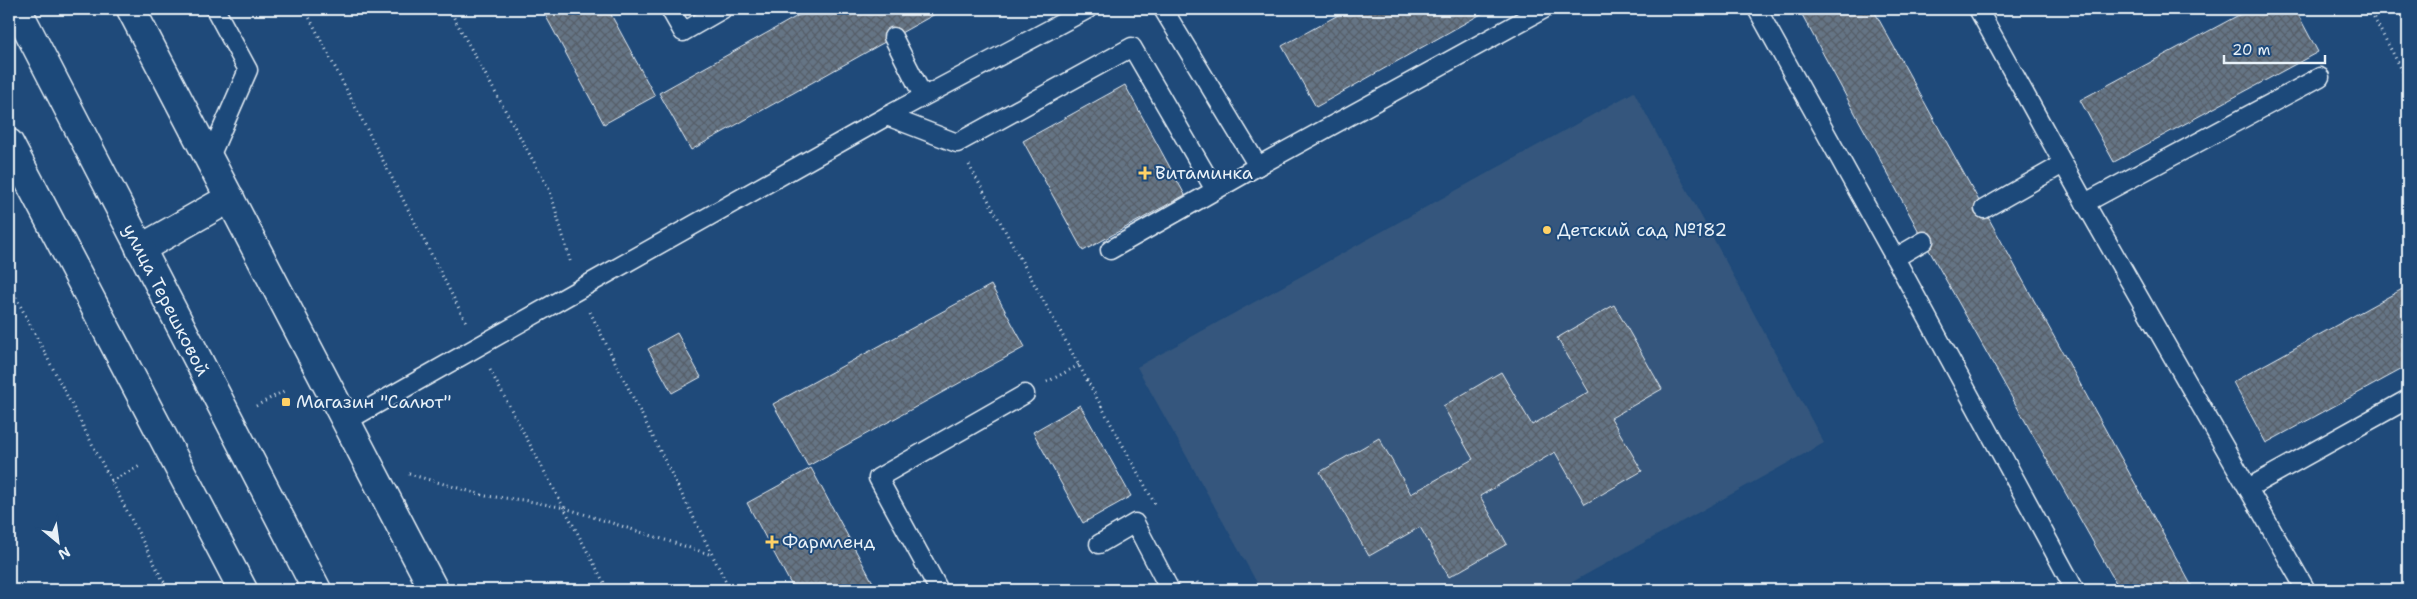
<svg xmlns="http://www.w3.org/2000/svg" width="2417" height="599" font-family="'Shantell Sans',sans-serif">
<style>
.built{fill:#34577d}
.building{fill:url(#building-cross-hatch);stroke:#e8f1f8}
.lines{fill:none;stroke-linecap:round;stroke-linejoin:round}
.lane-casing{stroke:#e8f1f8;stroke-width:21}
.street-casing{stroke:#e8f1f8;stroke-width:31}
.primary-casing{stroke:#e8f1f8;stroke-width:31}
.path{stroke:#e8f1f8;stroke-width:3;stroke-dasharray:1 4;stroke-linecap:butt}
.lane{stroke:#1f4a7a;stroke-width:18}
.street{stroke:#1f4a7a;stroke-width:28}
.primary{stroke:#1f4a7a;stroke-width:28}
.poi-dot{fill:#ffd166;stroke:#1f4a7a;stroke-width:2}
.labels{text-anchor:middle;stroke-width:4;stroke-linejoin:round;paint-order:stroke}
.poi-label{font-size:18px;fill:#e8f1f8;stroke:#1f4a7a;text-anchor:start}
.street-label{font-size:18px;fill:#e8f1f8;stroke:#1f4a7a}
</style>
<defs>
<pattern id="building-cross-hatch" width="8" height="8" patternUnits="userSpaceOnUse" patternTransform="scale(1.25)"><rect width="8" height="8" fill="#657485"/><path d="M0 0l8 8M0 8l8-8" fill="none" stroke="#565e68"/></pattern>
</defs>
<rect width="100%" height="100%" fill="#1f4a7a"/>
<filter id="ink" filterUnits="userSpaceOnUse"><feTurbulence type="fractalNoise" baseFrequency=".02" numOctaves="2"/><feDisplacementMap in="SourceGraphic" scale="10" xChannelSelector="R" yChannelSelector="G"/><feConvolveMatrix kernelMatrix="1 2 1 2 8 2 1 2 1" color-interpolation-filters="sRGB"/></filter>
<g filter="url(#ink)">
<path class="built" d="M1634,92L1824,443L1558,590H1261L1137,367Z"/>
<g class="building">
<path d="M542,9H608L655,96L604,124Z"/>
<path d="M810,9H944L691,150L659,93Z"/>
<path d="M1349,9H1490L1316,107L1282,46Z"/>
<path d="M1799,9H1873L2194,590H2120L1924,241Z"/>
<path d="M2250,9H2295L2318,52L2114,162L2080,100Z"/>
<path d="M1125,85L1185,195L1083,251L1023,141Z"/>
<path d="M991,285L1025,347L808,466L773,404Z"/>
<path d="M2408,286V366L2266,443L2233,382Z"/>
<path d="M1614,305L1662,389L1611,418L1642,471L1585,504L1555,452L1480,496L1507,544L1449,577L1420,527L1369,556L1320,472L1379,438L1411,494L1473,459L1443,406L1501,372L1532,425L1589,392L1557,338Z"/>
<path d="M677,333L701,377L672,393L648,349Z"/>
<path d="M1080,405L1131,496L1083,523L1033,432Z"/>
<path d="M811,468L877,590H794L747,503Z"/>
</g>
<g class="lines">
<g class="lane-casing">
<g id="lane">
<path d="M670,9L683,32L723,9"/>
<path d="M1163,9L1258,166"/>
<path d="M1757,9L1895,258L1924,241"/>
<path d="M1978,9L2085,203L2306,590"/>
<path d="M893,37L923,96"/>
<path d="M887,116L1088,9"/>
<path d="M209,159L248,70L215,9"/>
<path d="M2085,203L2320,77"/>
<path d="M1984,209L2063,164"/>
<path d="M1110,250L1258,166L1544,9"/>
<path d="M1895,258L2075,590"/>
<path d="M345,422C526,320 705,217 887,116L957,143L1132,47L1215,190"/>
<path d="M2248,488L2408,399"/>
<path d="M1099,544L1135,523L1170,590"/>
<path d="M939,590L878,478L1025,394"/>
</g>
</g>
<g class="street-casing">
<g id="street">
<path d="M131,9L434,590"/>
<path d="M140,249L230,198"/>
</g>
</g>
<g class="primary-casing">
<g id="primary">
<path d="M17,9L317,590"/>
<path d="M9,143L243,590"/>
</g>
</g>
<g class="path">
<path d="M305,9L466,322"/>
<path d="M449,9L550,191L571,264"/>
<path d="M2369,9L2408,81"/>
<path d="M969,165L1155,504"/>
<path d="M9,284L168,590"/>
<path d="M590,312L730,590"/>
<path d="M490,370L608,590"/>
<path d="M1047,382L1079,365"/>
<path d="M256,406L284,391"/>
<path d="M409,474L486,496L523,500L565,508L712,555"/>
<path d="M111,481L142,465"/>
<path d="M1197,582L1201,590"/>
</g>
<use href="#lane" class="lane"/>
<use href="#street" class="street"/>
<use href="#primary" class="primary"/>
</g>
</g>
<g class="poi-dot">
<path d="M1142.5 165.5h5v5h5v5h-5v5h-5v-5h-5v-5h5z"/>
<circle cx="1547" cy="230" r="5"/>
<rect x="281" y="397" width="10" height="10" rx="2.5"/>
<path d="M769.5 534.5h5v5h5v5h-5v5h-5v-5h-5v-5h5z"/>
</g>
<g class="labels">
<g class="poi-label">
<text x="1155" y="179">Витаминка</text>
<text x="1557" y="236">Детский сад №182</text>
<text x="296" y="408">Магазин "Салют"</text>
<text x="782" y="548">Фармленд</text>
</g>
<g class="street-label">
<text transform="translate(166 300) rotate(63)" y="6">улица Терешковой</text>
</g>
</g>
<rect width="2417" height="599" fill="none" stroke="#1f4a7a" stroke-width="30"/>
<rect x="15" y="15" width="2387" height="569" fill="none" stroke="#e8f1f8" stroke-width="2" filter="url(#ink)"/>
<g transform="translate(58 542) rotate(151)" stroke="#1f4a7a" stroke-width="4" paint-order="stroke">
<path d="M0-4L9 19L0 12L-9 19Z" fill="#e8f1f8"/>
<text y="-8" font-size="14" font-weight="bold" text-anchor="middle" fill="#e8f1f8">N</text>
</g>
<path d="M2224 55v8h101v-8" fill="none" stroke="#e8f1f8" stroke-width="2.5"/>
<text x="2232" y="55" font-size="15" fill="#e8f1f8" stroke="#1f4a7a" stroke-width="4" paint-order="stroke">20 m</text>
</svg>
